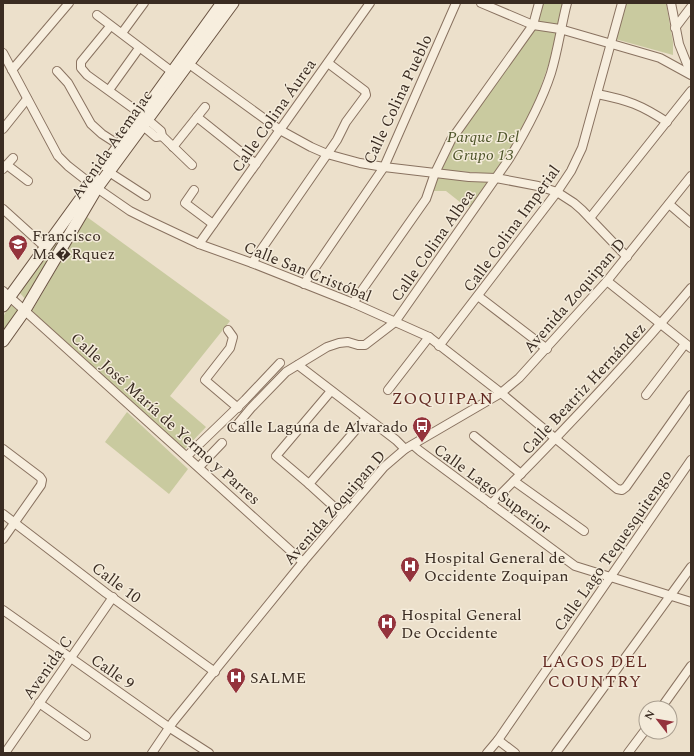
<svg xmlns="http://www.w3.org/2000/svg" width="694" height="756" font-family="Spectral,serif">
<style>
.green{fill:#c9ca9f}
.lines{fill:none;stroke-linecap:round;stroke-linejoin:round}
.minor-casing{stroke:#897260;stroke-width:10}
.secondary-casing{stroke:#6b5443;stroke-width:13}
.minor{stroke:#f7eede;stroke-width:8}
.secondary{stroke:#f7eede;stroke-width:11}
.labels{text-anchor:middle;stroke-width:3;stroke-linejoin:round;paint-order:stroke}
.street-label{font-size:16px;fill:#3a2c22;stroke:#f4ebda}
.park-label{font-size:16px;font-style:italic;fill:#4e552a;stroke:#f4ebda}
.poi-label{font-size:16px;fill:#3a2c22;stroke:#f4ebda;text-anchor:start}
.neighbourhood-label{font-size:17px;letter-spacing:1px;fill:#642c24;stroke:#f4ebda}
</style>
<rect width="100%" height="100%" fill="#ece0cb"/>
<g class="green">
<path d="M542,3H566L560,25L536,22Z"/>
<path d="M625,3H666L673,42V55L615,39Z"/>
<path d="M534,29L556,33L549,63L530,118L495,174L440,170L455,139L481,105Z"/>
<path d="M437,177L491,181L473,207L465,206L446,191H433Z"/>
<path d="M91,189L27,301L19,292Z"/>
<path d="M87,217L230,321L170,396L206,427L184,450L32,311Z"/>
<path d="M13,305L21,312L3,339C3,327 0,311 13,305Z"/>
<path d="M127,412L188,469L169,494L105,442Z"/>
</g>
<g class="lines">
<g class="minor-casing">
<g id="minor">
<path d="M481,3L533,25L560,29L660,58L691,75"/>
<path d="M671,3L679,44L691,74"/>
<path d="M97,15L171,71"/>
<path d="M675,28L691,7"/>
<path d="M108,29L81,62V68L87,75L141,114"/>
<path d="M122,33L144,3"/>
<path d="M3,53L58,156L68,166L91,184L130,211L148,220L199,244L252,263L353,303L429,337L501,393L556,439L617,489L622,490L626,487L691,395"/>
<path d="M185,61L280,130L311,147L327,154L360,163L384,167L469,177L496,178L538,186L557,192L574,203L582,210L627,257"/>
<path d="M12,70L69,3"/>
<path d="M57,71L68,83L91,124L102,134L119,145"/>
<path d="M109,90L137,51"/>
<path d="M597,94C628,100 641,105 667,122"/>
<path d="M197,117L256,164"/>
<path d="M147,119L161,131L162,136L192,165"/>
<path d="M143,126L156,137L162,136"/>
<path d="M3,129L27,99"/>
<path d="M173,147L205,107"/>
<path d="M7,165L28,181"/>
<path d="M3,169L13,158"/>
<path d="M109,172L146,196"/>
<path d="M194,190L185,203L213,224"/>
<path d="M669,204L691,223"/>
<path d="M3,209L45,247"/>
<path d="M590,218L691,91"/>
<path d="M199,244L370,3"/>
<path d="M252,263L337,140L346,122L366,95L365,91L328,63"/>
<path d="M607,281L691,348"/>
<path d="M304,284L384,167L456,3"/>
<path d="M3,291L303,562"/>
<path d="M478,296L547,349"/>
<path d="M353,303L426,199L435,173L451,140L533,25L539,3"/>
<path d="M228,330L233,337L230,348L205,380L238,408"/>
<path d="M439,346L557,192L571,171L582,148L622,3"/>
<path d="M298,365L396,440L405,449"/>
<path d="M388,390L429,337"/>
<path d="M331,391L276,456L309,484L343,515"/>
<path d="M646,395L685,344"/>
<path d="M236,426L251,408L286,372L327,347L339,343L348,342L358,345H365L395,322L509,159C526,131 541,104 551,73C558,50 561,26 567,3"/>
<path d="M474,436L521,474"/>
<path d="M413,445L420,451L575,566L691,602"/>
<path d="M3,449L40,477L42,480L41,485L3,539"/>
<path d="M187,456L245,400L280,363"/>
<path d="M199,467L222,443"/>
<path d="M514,481L584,531"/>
<path d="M309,484L366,418"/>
<path d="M491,504C561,434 628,363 691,288"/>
<path d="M3,514L106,593L215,672"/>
<path d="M3,610L170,728L209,753"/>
<path d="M39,703L86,736"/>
<path d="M661,708L691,666"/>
<path d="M498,740L515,753"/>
<path d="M5,753L113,597"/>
<path d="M152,753L173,722L303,562L384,467L405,449L501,393L519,378L607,281L691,176"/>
<path d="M487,753L498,740L691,460"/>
<path d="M556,753L691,567"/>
<path d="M628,753L646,729"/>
</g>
</g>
<g class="secondary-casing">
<g id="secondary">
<path d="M105,165L222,3"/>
<path d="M3,306L95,179"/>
<path d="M3,341L25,310L97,188L233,3"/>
</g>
</g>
<use href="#minor" class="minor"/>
<use href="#secondary" class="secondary"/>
</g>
<defs>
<g id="school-pin" transform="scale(1)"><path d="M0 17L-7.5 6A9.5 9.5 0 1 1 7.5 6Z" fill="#94333c" stroke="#f4ebda"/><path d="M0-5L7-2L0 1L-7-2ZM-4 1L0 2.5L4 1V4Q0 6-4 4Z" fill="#fff"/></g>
<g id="bus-pin" transform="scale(1)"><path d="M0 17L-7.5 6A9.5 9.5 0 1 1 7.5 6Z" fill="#94333c" stroke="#f4ebda"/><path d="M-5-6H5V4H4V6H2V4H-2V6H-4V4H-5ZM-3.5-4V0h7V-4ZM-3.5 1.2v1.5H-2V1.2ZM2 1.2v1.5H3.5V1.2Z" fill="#fff"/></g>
<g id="hospital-pin" transform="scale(1)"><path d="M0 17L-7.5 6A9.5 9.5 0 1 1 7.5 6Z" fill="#94333c" stroke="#f4ebda"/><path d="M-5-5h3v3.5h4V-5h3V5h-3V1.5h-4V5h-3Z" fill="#fff"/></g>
</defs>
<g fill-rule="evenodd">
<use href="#school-pin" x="18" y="244"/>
<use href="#bus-pin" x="422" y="426"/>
<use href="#hospital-pin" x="410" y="566"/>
<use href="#hospital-pin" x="387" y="623"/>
<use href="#hospital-pin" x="236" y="677"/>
</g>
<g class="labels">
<g class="street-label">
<text transform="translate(397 99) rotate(-65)" y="6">Calle Colina Pueblo</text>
<text transform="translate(273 115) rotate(-55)" y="6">Calle Colina Áurea</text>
<text transform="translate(111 144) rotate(-55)" y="6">Avenida Atemajac</text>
<text transform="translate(511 228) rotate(-54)" y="6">Calle Colina Imperial</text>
<text transform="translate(432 245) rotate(-55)" y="6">Calle Colina Albea</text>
<text transform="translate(308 271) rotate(22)" y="6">Calle San Cristóbal</text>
<text transform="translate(574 295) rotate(-49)" y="6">Avenida Zoquipan D</text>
<text transform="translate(583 388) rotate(-47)" y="6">Calle Beatriz Hernández</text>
<text transform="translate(166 418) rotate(42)" y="6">Calle José María de Yermo y Parres</text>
<text transform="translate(493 488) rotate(36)" y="6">Calle Lago Superior</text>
<text transform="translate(334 507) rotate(-49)" y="6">Avenida Zoquipan D</text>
<text transform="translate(612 550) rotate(-55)" y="6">Calle Lago Tequesquitengo</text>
<text transform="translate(117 582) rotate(37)" y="6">Calle 10</text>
<text transform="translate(47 667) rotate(-55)" y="6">Avenida C</text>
<text transform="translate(113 671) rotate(35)" y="6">Calle 9</text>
</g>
<g class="park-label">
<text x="483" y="142">Parque Del<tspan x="483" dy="18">Grupo 13</tspan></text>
</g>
<g class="poi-label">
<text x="32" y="241">Francisco<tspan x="32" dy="18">Ma�Rquez</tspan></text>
<text x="408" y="432" text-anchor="end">Calle Laguna de Alvarado</text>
<text x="424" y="563">Hospital General de<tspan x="424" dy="18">Occidente Zoquipan</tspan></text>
<text x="401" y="620">Hospital General<tspan x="401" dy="18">De Occidente</tspan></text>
<text x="250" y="683">SALME</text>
</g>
<g class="neighbourhood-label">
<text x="443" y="404">ZOQUIPAN</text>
<text x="595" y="667">LAGOS DEL<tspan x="595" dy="20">COUNTRY</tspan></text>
</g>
</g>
<rect width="694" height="756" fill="none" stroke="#3a2c22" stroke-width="8"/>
<g transform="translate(658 720) rotate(301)"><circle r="19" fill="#f4ebda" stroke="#aa9f90"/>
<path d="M0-3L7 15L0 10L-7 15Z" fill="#94333c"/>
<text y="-6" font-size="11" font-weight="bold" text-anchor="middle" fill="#3a2c22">N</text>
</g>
</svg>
